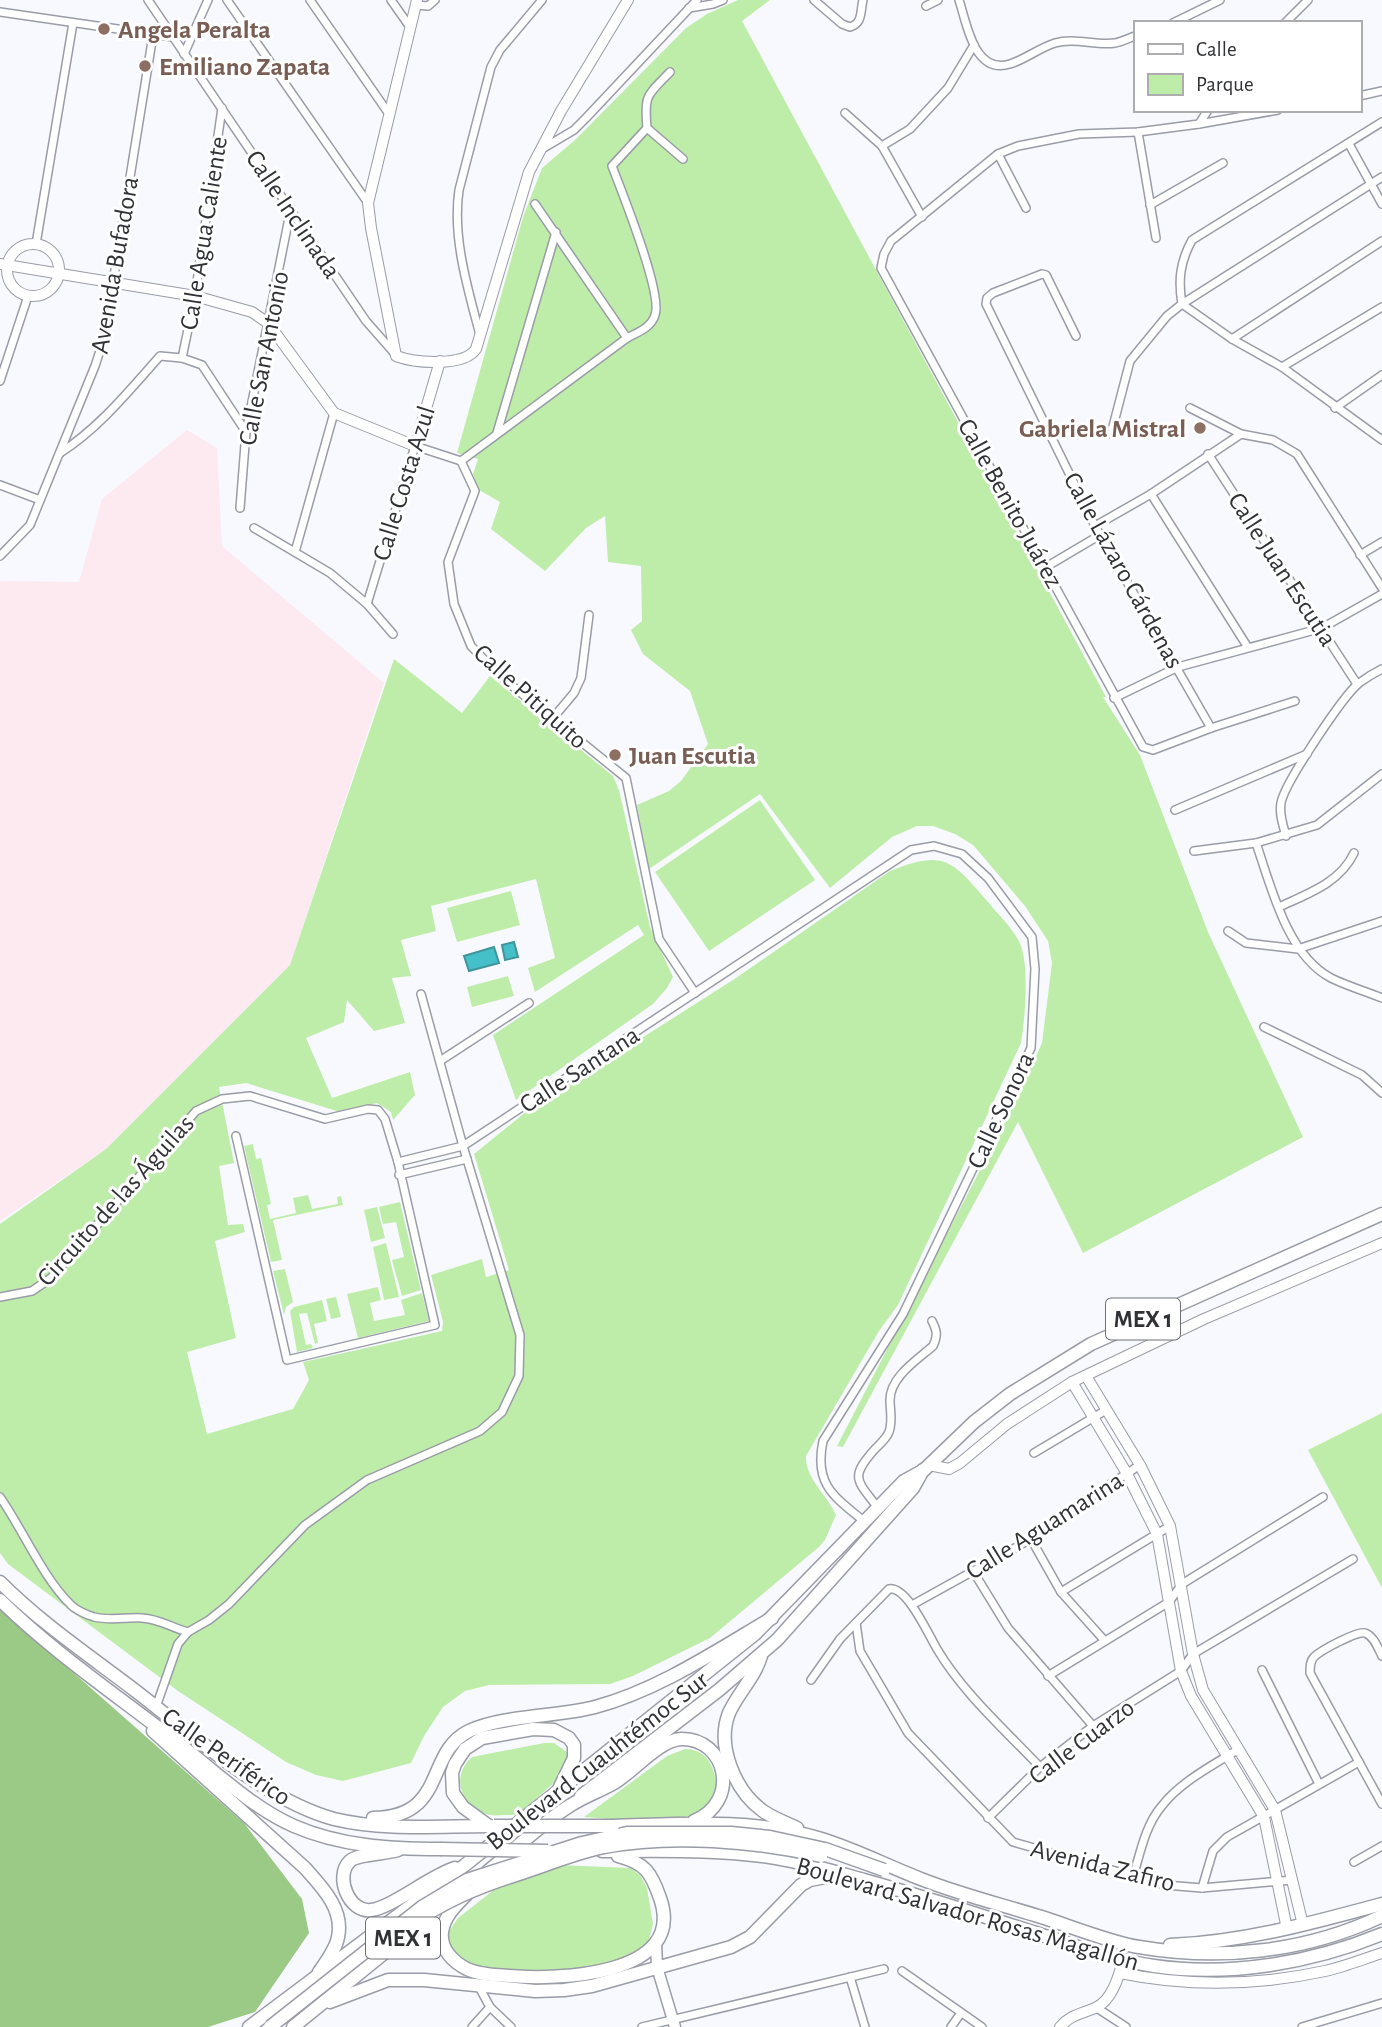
<svg xmlns="http://www.w3.org/2000/svg" width="1382" height="2027" font-family="'Alegreya Sans',sans-serif">
<style>
.industrial{fill:#fde9f0}
.green{fill:#beedaa}
.forest{fill:#9aca85}
.water{fill:#46c0c8;stroke:#40959c;stroke-width:2}
.lines{fill:none;stroke-linecap:round;stroke-linejoin:round}
.minor-casing{stroke:#9a9ca7;stroke-width:10}
.tertiary-casing{stroke:#9a9ca7;stroke-width:12}
.secondary-casing{stroke:#9a9ca7;stroke-width:13}
.primary-casing{stroke:#9a9ca7;stroke-width:15}
.trunk-casing{stroke:#9a9ca7;stroke-width:15}
.minor{stroke:#fff;stroke-width:7}
.tertiary{stroke:#fff;stroke-width:10}
.secondary{stroke:#fff;stroke-width:10}
.primary{stroke:#fff;stroke-width:12}
.trunk{stroke:#fff;stroke-width:12}
.trunk-bridge-casing{stroke:#9a9ca7;stroke-width:15;stroke-linecap:butt}
.trunk-bridge{stroke:#fff;stroke-width:12}
.education-dot{fill:#8d6e63;stroke:#fff;stroke-width:2.5}
.labels{text-anchor:middle;stroke-width:6;stroke-linejoin:round;paint-order:stroke}
.shield{fill:#fff;stroke:#6f7072;stroke-width:2}
.shield-label{font-size:24px;font-weight:bold;fill:#313236}
.education-label{font-size:26px;font-weight:bold;fill:#785e54;stroke:#fff;text-anchor:start}
.street-label{font-size:26px;fill:#313236;stroke:#fff}
</style>
<rect width="100%" height="100%" fill="#f8f9fe"/>
<path class="industrial" d="M187,430L217,448L222,546L384,683L290,965L106,1149L0,1221V581L79,582L102,499Z"/>
<g class="green">
<path d="M738,0H770L742,21L1106,697H1103L1140,755L1208,932L1303,1137L1083,1253L1018,1122L843,1447L837,1446L1008,1116L1042,1043L1052,963L1048,941L1025,906L973,845L955,834L933,826H917L892,837L830,888L760,794L649,869L637,805L669,791L681,781L708,744L690,691L643,654L631,630L642,621L641,566L608,562L605,516L586,528L545,571L491,529L500,502L479,490L473,474L478,459L457,453L523,217L542,168L575,140L686,28L707,14Z"/>
<path d="M394,659L462,713L490,676L613,776L619,790L650,927L673,977L667,988L653,1004L516,1100L493,1035L644,935L638,925L535,992L528,968L555,958L536,879L431,906L436,931L401,940L411,976L392,978L405,1023L374,1031L347,1000L344,1022L306,1038L332,1098L410,1072L415,1095L393,1120L391,1112L377,1103L340,1112L246,1083L219,1087L234,1163L219,1166L228,1225L243,1224L245,1232L215,1241L236,1338L187,1352L207,1434L293,1409L309,1380L303,1362L442,1331L443,1322L431,1275L482,1259L486,1277L509,1270L474,1154L527,1111L736,978L890,871C946,848 953,862 989,903C1000,917 1015,930 1021,946C1029,967 1025,1021 1021,1043L898,1305L879,1331L806,1456C805,1478 828,1496 836,1515L825,1540L819,1547L710,1638L633,1676L610,1684L489,1685L465,1691L443,1707L424,1736L411,1763L343,1781L316,1775L286,1762L178,1691L8,1564L0,1553V1224L106,1149L290,965Z"/>
<path d="M760,800L815,880L709,951L655,872Z"/>
<path d="M511,891L520,925L457,942L447,908Z"/>
<path d="M508,976L514,996L472,1007L467,987Z"/>
<path d="M253,1144L256,1159L261,1158L271,1204L267,1205L270,1219L296,1213L293,1198L308,1195L312,1209L338,1204L337,1197L341,1196L343,1205L273,1220L282,1260L271,1262L244,1146Z"/>
<path d="M400,1202L421,1290L402,1296L392,1260L404,1257L396,1222L383,1224L379,1207Z"/>
<path d="M377,1207L385,1238L371,1242L364,1210Z"/>
<path d="M386,1243L399,1297L384,1300L373,1247Z"/>
<path d="M285,1269L293,1302L286,1307L284,1315L273,1271Z"/>
<path d="M378,1287L381,1300L370,1303L374,1321L405,1315L401,1300L422,1293L429,1321L358,1338L347,1294Z"/>
<path d="M336,1297L341,1317L331,1319L326,1299Z"/>
<path d="M322,1300L327,1321L314,1324L318,1343L315,1344L307,1313L299,1314L306,1345L311,1344L313,1348L297,1352L290,1311L294,1307Z"/>
<path d="M1382,1413V1588L1308,1450Z"/>
<path d="M544,1743H554L567,1752C570,1769 558,1779 547,1789C538,1796 528,1809 518,1814C516,1815 508,1815 507,1815C502,1815 495,1816 490,1815C462,1809 449,1777 472,1757Z"/>
<path d="M685,1749C711,1750 713,1769 719,1791C696,1834 626,1819 584,1817L667,1756Z"/>
<path d="M534,1864L630,1868L640,1875L647,1888L653,1924L649,1940L638,1953L626,1960L562,1974L479,1969L455,1955L449,1945L447,1934L458,1918L523,1867Z"/>
</g>
<path class="forest" d="M0,1608L244,1823L302,1899L309,1933L255,2012L208,2027H0Z"/>
<g class="water">
<path d="M514,942L518,957L505,960L502,945Z"/>
<path d="M494,947L499,963L469,971L464,956Z"/>
</g>
<g class="lines">
<g class="minor-casing">
<g id="minor">
<path d="M148,0L366,321L396,355"/>
<path d="M227,0L368,203"/>
<path d="M310,0L389,114"/>
<path d="M391,0L410,27"/>
<path d="M814,0L842,24L850,27C863,23 860,12 863,0"/>
<path d="M959,0C967,24 974,75 1010,64C1026,59 1039,48 1055,43C1075,37 1095,46 1115,43C1121,42 1129,38 1135,36"/>
<path d="M416,5L428,6L435,0"/>
<path d="M926,6L938,0"/>
<path d="M689,8L713,4L723,0"/>
<path d="M0,12L173,37"/>
<path d="M1173,23L1220,0"/>
<path d="M1285,23L1308,0"/>
<path d="M184,54L208,0"/>
<path d="M1359,96L1382,91"/>
<path d="M1208,110L1199,124L1138,132L1079,134L1018,146L998,154L891,241L884,254L881,268L1143,747L1153,750L1211,728L1295,701"/>
<path d="M845,113L882,146L922,217"/>
<path d="M1199,124L1278,110"/>
<path d="M647,128L683,159"/>
<path d="M1138,132L1156,238"/>
<path d="M1349,144L1382,204"/>
<path d="M882,146L910,129L948,88L974,45"/>
<path d="M542,149L574,130L586,118L697,0"/>
<path d="M998,154L1026,208"/>
<path d="M535,204L627,338"/>
<path d="M1150,205L1223,163"/>
<path d="M36,244L73,23"/>
<path d="M1182,304C1178,280 1180,262 1192,240L1382,122"/>
<path d="M1182,304L1232,339L1282,367L1382,440"/>
<path d="M480,335C468,289 452,238 459,190L491,67L500,50L542,0"/>
<path d="M1076,336L1046,275L1042,274L993,293L987,298L986,304L1095,526L1211,728"/>
<path d="M1232,339L1382,241"/>
<path d="M182,358L195,296L222,108"/>
<path d="M1282,367L1382,307"/>
<path d="M0,381L28,296"/>
<path d="M1190,408L1241,434"/>
<path d="M1335,408L1382,375"/>
<path d="M497,433L556,232"/>
<path d="M1111,434L1130,361L1167,316L1182,304L1382,177"/>
<path d="M60,453C99,428 129,391 160,356L182,358L202,365L246,432"/>
<path d="M1208,454L1357,684"/>
<path d="M461,461L475,491L448,562L454,604L471,646L500,676L626,778L659,939L695,993"/>
<path d="M461,461L627,338C638,332 651,328 655,315C663,294 622,192 612,166L647,128C644,94 647,96 670,72"/>
<path d="M0,485L40,500"/>
<path d="M1151,494L1247,646"/>
<path d="M240,508L246,432L291,208"/>
<path d="M1095,526L1151,494L1241,434L1273,440L1297,454L1382,588"/>
<path d="M254,528L330,573L367,604L393,634"/>
<path d="M295,552L334,413"/>
<path d="M1360,555L1382,542"/>
<path d="M0,556L30,525L95,366L104,338L153,35"/>
<path d="M1046,567L1100,535"/>
<path d="M367,604L415,446L461,461"/>
<path d="M1114,698L1178,667L1322,628L1382,594"/>
<path d="M553,718L574,693L581,678L589,615"/>
<path d="M1175,810L1307,754"/>
<path d="M1286,836C1283,825 1279,814 1281,803C1284,784 1343,696 1359,683C1366,678 1374,673 1382,669"/>
<path d="M1256,843C1271,886 1287,955 1331,978C1347,986 1365,991 1382,998"/>
<path d="M1194,851L1256,843L1317,825L1382,774"/>
<path d="M1279,907C1307,894 1340,883 1354,853"/>
<path d="M1228,931L1246,943L1298,949L1382,921"/>
<path d="M1264,1027L1362,1075L1382,1093"/>
<path d="M440,1061L529,1003"/>
<path d="M398,1162L463,1146L911,850L934,846L962,854L988,878L1032,937L1035,969L1031,1048L903,1314L823,1441C814,1484 833,1496 865,1522"/>
<path d="M399,1175L467,1159"/>
<path d="M0,1297L32,1291L51,1278L196,1111L222,1099L250,1096L325,1119L368,1109L378,1110L385,1119L398,1162L435,1325L287,1360L236,1136"/>
<path d="M1034,1453L1106,1410"/>
<path d="M0,1497C23,1530 43,1578 71,1605C76,1610 87,1615 94,1617C111,1621 126,1617 142,1618C160,1619 172,1628 188,1632"/>
<path d="M878,1508C857,1480 849,1478 875,1449C880,1444 886,1439 889,1432C893,1421 890,1411 890,1400C890,1377 917,1360 933,1346C938,1335 937,1331 932,1321"/>
<path d="M1031,1539L1061,1592L1104,1640"/>
<path d="M973,1571L1008,1628L1093,1726"/>
<path d="M1061,1592L1170,1526"/>
<path d="M912,1605L1031,1539L1075,1507L1140,1465"/>
<path d="M856,1623L860,1651L908,1733L1013,1842L1165,1885L1202,1888L1293,1880"/>
<path d="M1382,1656C1378,1648 1374,1636 1365,1633C1357,1631 1321,1650 1314,1657C1310,1661 1310,1667 1310,1673L1382,1804"/>
<path d="M1262,1670L1319,1784"/>
<path d="M1048,1676L1169,1602L1182,1584L1323,1497"/>
<path d="M811,1680L840,1639L889,1589C907,1586 928,1634 937,1649C963,1693 1005,1730 1040,1767"/>
<path d="M156,1707L178,1644L188,1632L209,1620L229,1604L305,1525L367,1480L480,1431L502,1412L519,1376L520,1335L463,1146L421,994"/>
<path d="M988,1818L1040,1767L1093,1726L1181,1671L1193,1654L1353,1559"/>
<path d="M1354,1862L1382,1846"/>
<path d="M1133,1877C1140,1854 1145,1826 1161,1807C1180,1782 1213,1765 1239,1749"/>
<path d="M1202,1888L1213,1851L1227,1837L1359,1762"/>
<path d="M902,1971L982,2027"/>
<path d="M850,1977L865,2027"/>
<path d="M478,1985L490,2007L511,2027"/>
<path d="M1097,2008L1126,2027"/>
<path d="M472,2027L490,2007"/>
<path d="M642,2027L884,1969"/>
<path d="M951,2027L961,2013"/>
<path d="M1302,2027L1382,2003"/>
</g>
</g>
<g class="tertiary-casing">
<g id="tertiary">
<path d="M417,0L368,203L371,228L396,356C415,363 464,367 476,349L529,172L561,111L628,0"/>
<circle cx="33" cy="270" r="26"/>
<path d="M0,264L195,296L252,312L268,323L334,413L415,446L440,361"/>
<path d="M1086,1376L1140,1465L1170,1526L1193,1654L1203,1690L1275,1810L1303,1925"/>
<path d="M1072,1382L1126,1472L1157,1534L1181,1671L1191,1696L1264,1817L1287,1929"/>
<path d="M929,1465L949,1469L960,1463L1007,1424L1072,1382L1204,1319L1382,1243"/>
<path d="M1120,1973C1189,1987 1256,1986 1325,1971C1344,1967 1363,1959 1382,1953"/>
<path d="M1060,2027C1070,2015 1081,2014 1095,2008C1112,2001 1119,1976 1123,1960"/>
</g>
</g>
<g class="secondary-casing">
<path id="secondary" d="M656,1942L657,1967L675,2027"/>
</g>
<g class="primary-casing">
<g id="primary">
<path d="M558,1791L755,1634L904,1481L924,1470L974,1422L1010,1394L1091,1344L1382,1214"/>
<path d="M581,1796L719,1690L777,1640L913,1488L923,1470"/>
</g>
</g>
<g class="trunk-casing">
<g id="trunk">
<path d="M0,1582C42,1624 90,1656 137,1692C194,1736 265,1800 334,1819C383,1831 438,1826 489,1826"/>
<path d="M0,1600C54,1653 118,1696 178,1743C215,1771 251,1807 294,1826C340,1846 390,1849 440,1849"/>
<path d="M761,1656C755,1677 738,1693 729,1713C716,1746 735,1791 763,1811C773,1818 786,1823 797,1828"/>
<path d="M153,1731L305,1868C322,1887 344,1909 338,1937C336,1949 326,1962 319,1972"/>
<path d="M373,1818C448,1817 424,1753 469,1731C504,1715 557,1717 595,1707C658,1690 716,1651 772,1618"/>
<path d="M613,1826C683,1824 749,1818 818,1838C853,1848 887,1866 921,1879C959,1894 999,1904 1038,1916C1068,1925 1108,1942 1139,1947C1221,1961 1306,1952 1382,1916"/>
<path d="M398,1850C386,1854 357,1854 350,1861C334,1876 349,1913 371,1910C391,1908 430,1876 455,1868"/>
<path d="M602,1851C660,1851 719,1849 776,1858C806,1863 835,1872 864,1880C922,1896 979,1915 1036,1933C1075,1946 1113,1960 1154,1966C1229,1977 1312,1963 1382,1934"/>
<path d="M487,1872C512,1852 544,1821 571,1805C585,1796 600,1791 614,1783C633,1772 659,1740 681,1739C727,1738 741,1802 694,1821"/>
<path d="M468,1893C457,1904 444,1916 442,1932C440,1949 453,1962 467,1969C480,1975 495,1975 509,1976C555,1980 688,1977 660,1898C651,1872 645,1863 618,1856"/>
<path d="M1170,1945C1243,1942 1312,1923 1382,1904"/>
<path d="M330,2002L388,1980H424L535,1991L564,1990L592,1986L731,1947L750,1937L801,1885L810,1880L835,1875"/>
<path d="M249,2027L465,1865L558,1791L574,1758V1745L569,1738L554,1730L533,1729L482,1738L465,1749L455,1764L452,1773L453,1793L463,1807L489,1826"/>
<path d="M293,2027L420,1924"/>
</g>
</g>
<use href="#minor" class="minor"/>
<use href="#tertiary" class="tertiary"/>
<use href="#secondary" class="secondary"/>
<use href="#primary" class="primary"/>
<use href="#trunk" class="trunk"/>
<g class="trunk-bridge-casing">
<g id="trunk-bridge">
<path d="M494,1826H613"/>
<path d="M440,1849L548,1851"/>
<path d="M407,1928C442,1901 481,1886 522,1873C549,1864 576,1853 604,1847C672,1834 754,1841 821,1856"/>
<path d="M270,2027L422,1907L467,1880L582,1843L627,1833H731L770,1837L825,1849L884,1870"/>
</g>
</g>
<use href="#trunk-bridge" class="trunk-bridge"/>
</g>
<g class="education-dot">
<circle cx="104" cy="29" r="7"/>
<circle cx="145" cy="66" r="7"/>
<circle cx="1200" cy="428" r="7"/>
<circle cx="615" cy="755" r="7"/>
</g>
<g class="labels">
<g class="shield">
<rect x="1106" y="1298.5" width="74" height="41" rx="5"/>
<rect x="366" y="1917.5" width="74" height="41" rx="5"/>
</g>
<g class="shield-label">
<text x="1143" y="1327">MEX 1</text>
<text x="403" y="1946">MEX 1</text>
</g>
<g class="education-label">
<text x="118" y="38">Angela Peralta</text>
<text x="159" y="75">Emiliano Zapata</text>
<text x="1186" y="437" text-anchor="end">Gabriela Mistral</text>
<text x="629" y="764">Juan Escutia</text>
</g>
<g class="street-label">
<text transform="translate(294 214) rotate(56)" y="9">Calle Inclinada</text>
<text transform="translate(203 233) rotate(-81)" y="9">Calle Agua Caliente</text>
<text transform="translate(114 265) rotate(-80)" y="9">Avenida Bufadora</text>
<text transform="translate(263 358) rotate(-79)" y="9">Calle San Antonio</text>
<text transform="translate(403 483) rotate(-73)" y="9">Calle Costa Azul</text>
<text transform="translate(1011 503) rotate(61)" y="9">Calle Benito Juárez</text>
<text transform="translate(1283 569) rotate(57)" y="9">Calle Juan Escutia</text>
<text transform="translate(1124 570) rotate(61)" y="9">Calle Lázaro Cárdenas</text>
<text transform="translate(531 696) rotate(42)" y="9">Calle Pitiquito</text>
<text transform="translate(579 1069) rotate(-33)" y="9">Calle Santana</text>
<text transform="translate(1000 1110) rotate(-65)" y="9">Calle Sonora</text>
<text transform="translate(115 1200) rotate(-48)" y="9">Circuito de las Águilas</text>
<text transform="translate(1044 1525) rotate(-32)" y="9">Calle Aguamarina</text>
<text transform="translate(1081 1741) rotate(-37)" y="9">Calle Cuarzo</text>
<text transform="translate(227 1756) rotate(35)" y="9">Calle Periférico</text>
<text transform="translate(597 1760) rotate(-38)" y="9">Boulevard Cuauhtémoc Sur</text>
<text transform="translate(1103 1865) rotate(14)" y="9">Avenida Zafiro</text>
<text transform="translate(968 1913) rotate(16)" y="9">Boulevard Salvador Rosas Magallón</text>
</g>
</g>
<rect x="1134" y="21" width="228" height="91" fill="#ffffff" stroke="#adadaf" stroke-width="2"/>
<rect x="1148" y="44" width="35" height="10" fill="#ffffff" stroke="#adadaf" stroke-width="2"/>
<text x="1196" y="56" font-size="21" fill="#313236">Calle</text>
<rect x="1148" y="74" width="35" height="21" fill="#beedaa" stroke="#adadaf" stroke-width="2"/>
<text x="1196" y="91" font-size="21" fill="#313236">Parque</text>
</svg>
